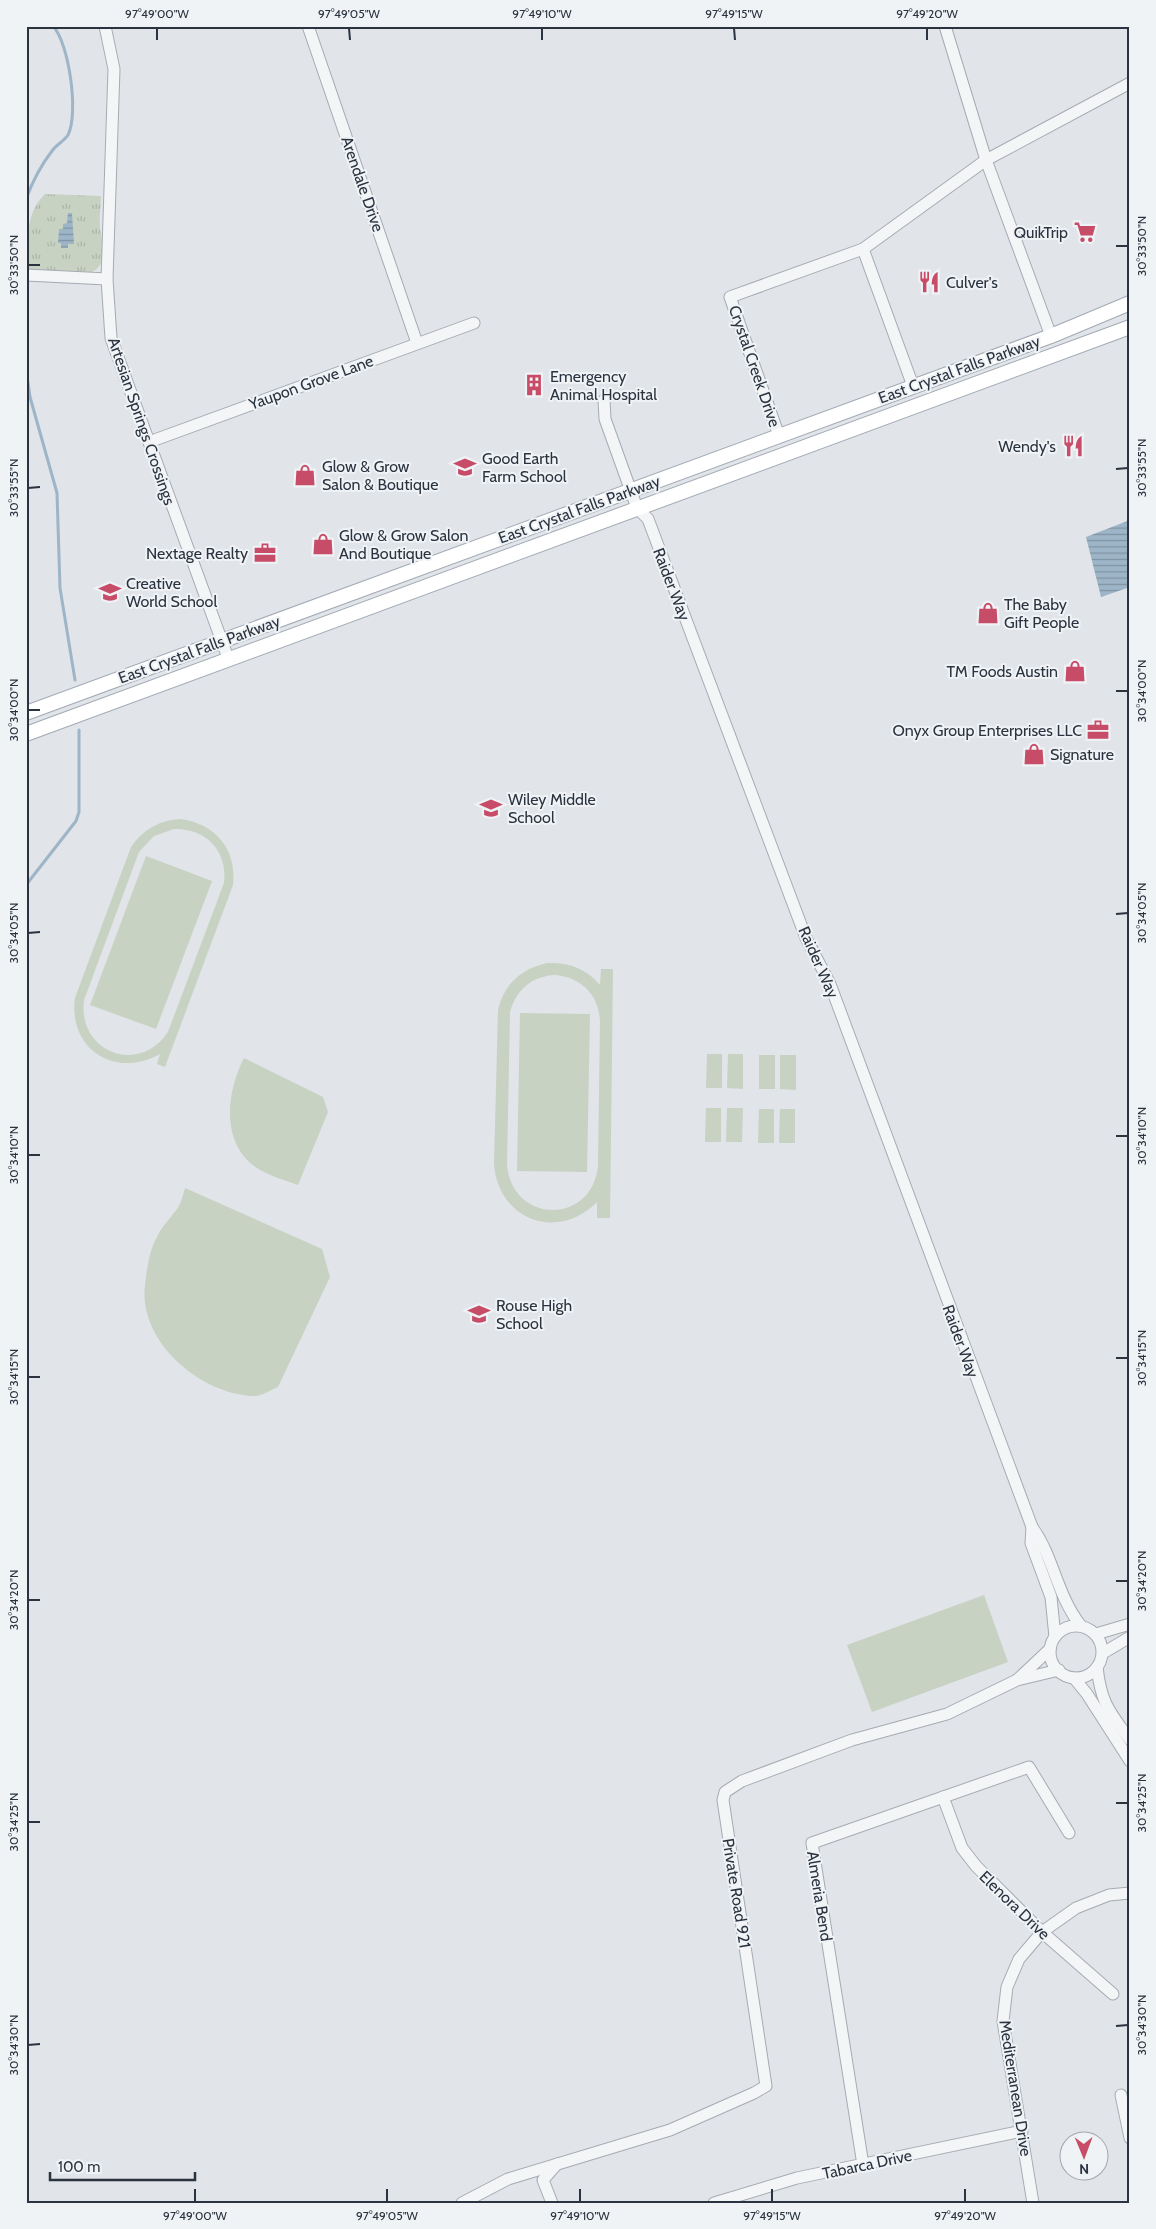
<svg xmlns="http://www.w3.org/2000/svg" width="1156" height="2229" font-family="Cabin,sans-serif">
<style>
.grass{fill:url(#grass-tufts)}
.garden{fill:#c7d2c2;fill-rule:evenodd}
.water{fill:url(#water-rules)}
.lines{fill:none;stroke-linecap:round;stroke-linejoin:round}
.stream{stroke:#9db5c7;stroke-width:3}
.minor-casing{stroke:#a6abb3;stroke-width:13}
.major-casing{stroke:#a1aab4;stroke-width:16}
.minor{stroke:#f3f5f7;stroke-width:11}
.major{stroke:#fff;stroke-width:14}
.ticks{fill:none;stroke:#2a333f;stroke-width:2}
.labels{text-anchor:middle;stroke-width:4;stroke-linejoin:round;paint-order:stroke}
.street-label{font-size:16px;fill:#2a333f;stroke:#f0f3f6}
.poi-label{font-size:16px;fill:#2a333f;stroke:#f0f3f6;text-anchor:start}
.neatline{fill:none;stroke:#2a333f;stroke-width:2}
.ticks-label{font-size:12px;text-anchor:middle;fill:#2a333f}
</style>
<defs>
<pattern id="grass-tufts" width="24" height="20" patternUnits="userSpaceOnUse" patternTransform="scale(1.25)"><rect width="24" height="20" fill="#c7d2c2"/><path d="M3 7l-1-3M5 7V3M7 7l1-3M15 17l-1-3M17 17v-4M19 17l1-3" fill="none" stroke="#abb5a8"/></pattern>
<pattern id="water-rules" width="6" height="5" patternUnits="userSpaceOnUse" patternTransform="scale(1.25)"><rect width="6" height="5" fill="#9db5c7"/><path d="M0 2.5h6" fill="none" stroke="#8094a3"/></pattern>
</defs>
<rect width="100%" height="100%" fill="#e1e4e9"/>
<path class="grass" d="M45,194L101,196C101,208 98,222 101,233C103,246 107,265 92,272L28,269C28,242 24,215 45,194Z"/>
<g class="garden">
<path d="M181,819C216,824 237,850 233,885L165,1067L157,1064L160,1054C116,1079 68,1050 75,998L131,847C143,829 160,820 181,819ZM174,829C206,828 228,851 224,883L168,1032C139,1076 77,1052 84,1000L139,852L154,836Z"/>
<path d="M146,856L212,881L156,1029L90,1005Z"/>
<path d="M547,963C568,962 586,968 600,985L601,969H613L610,1218H597V1202C558,1242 498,1220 494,1164L498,1010C504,984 521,969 547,963ZM555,975C581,977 599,995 600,1021L598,1166C592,1226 511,1224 507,1164L510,1012C516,990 532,976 555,975Z"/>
<path d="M520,1013L590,1014L587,1172L517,1171Z"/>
<path d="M707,1054H722V1088H706Z"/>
<path d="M728,1054H743V1089L727,1088Z"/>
<rect x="759" y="1055" width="16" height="34"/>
<path d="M780,1055H796V1090L780,1089Z"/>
<path d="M244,1058L323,1097L328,1112L298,1185C281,1179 262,1174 249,1162C221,1135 228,1089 244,1058Z"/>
<path d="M706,1108H721V1142H705Z"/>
<path d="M727,1108H743L742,1142H726Z"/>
<path d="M759,1109H774V1143H758Z"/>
<path d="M780,1109H795V1143H779Z"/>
<path d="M185,1188L322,1249L330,1277L278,1387C271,1390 260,1397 253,1396C200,1394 138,1341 145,1285C147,1269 149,1251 157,1237C162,1226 170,1219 177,1209C181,1204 183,1195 185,1188Z"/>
<path d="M984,1595L1008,1662L872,1712L847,1645Z"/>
</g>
<g class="water">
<path d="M68,213H72L74,244H68V248H61V243H58L59,229H63V224L67,223Z"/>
<path d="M1130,520V587L1101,597L1086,537Z"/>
</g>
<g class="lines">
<g class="stream">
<path d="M26,199C32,183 41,165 52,151C56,145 64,141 68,135C79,113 69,43 53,26"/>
<path d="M26,369L30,397L57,493L60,588L75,680"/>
<path d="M26,885L76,821L79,812V730"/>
</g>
<g class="minor-casing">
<g id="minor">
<path d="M105,26L114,69L107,279L111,338L228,658"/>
<path d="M308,26L417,343"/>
<path d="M945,26L986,160L1051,336"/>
<path d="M863,249L913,386"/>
<path d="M26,275L107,279"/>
<path d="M604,400L605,419L637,508L648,519L806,938L830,984L1032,1527C1054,1557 1056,1594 1081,1626"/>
<path d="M779,436L730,297L863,249L986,160L1130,83"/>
<path d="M149,442L474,323"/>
<path d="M1032,1527L1031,1543L1051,1597L1055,1637"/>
<circle cx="1076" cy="1652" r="26"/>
<path d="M1096,1634L1130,1624"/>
<path d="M1103,1653L1130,1637"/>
<path d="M1097,1667C1101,1703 1109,1711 1130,1740"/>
<path d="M1074,1678L1087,1694L1130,1761"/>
<path d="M1017,1680L1050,1649"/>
<path d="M943,1797L962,1848L976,1866L1042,1932L1113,1994"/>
<path d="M1121,2095L1130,2138"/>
<path d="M863,2165L812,1843L1029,1767L1069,1833"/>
<path d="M462,2203L508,2179L670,2130L754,2093L766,2086L723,1800L725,1792L742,1781L852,1740L947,1714L1017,1680L1059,1670"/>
<path d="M552,2203L543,2180L557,2164"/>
<path d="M714,2203L797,2178L1022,2131"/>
<path d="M1033,2203L1003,2021L1007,1987L1019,1959L1042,1932L1076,1908L1109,1895L1130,1893"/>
</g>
</g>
<g class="major-casing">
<g id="major">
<path d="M26,713L1051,336L1130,303"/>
<path d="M26,734L1130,327"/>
</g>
</g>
<use href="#minor" class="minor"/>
<use href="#major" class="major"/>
</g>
<path class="ticks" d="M157,28V40M349,28L350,40M542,28V40M734,28L735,40M927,28V40M1116,246H1128M28,265H40M1116,469L1128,468M28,488L40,487M1116,691H1128M28,710H40M1116,914L1128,913M28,933L40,932M1116,1136H1128M28,1155H40M1116,1358H1128M28,1377H40M1116,1581H1128M28,1600H40M1116,1803H1128M28,1822H40M1116,2026L1128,2025M28,2045L40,2044M195,2189V2202M387,2189V2202M580,2189V2202M772,2189V2202M965,2189V2202"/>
<defs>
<g id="supermarket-bare" transform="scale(1.725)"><path d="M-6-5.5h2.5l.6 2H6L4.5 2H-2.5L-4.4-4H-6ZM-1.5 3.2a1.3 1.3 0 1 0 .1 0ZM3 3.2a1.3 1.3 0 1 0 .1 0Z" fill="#c74c68" stroke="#f0f3f6" stroke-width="2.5" paint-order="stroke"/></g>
<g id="restaurant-bare" transform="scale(1.725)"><path d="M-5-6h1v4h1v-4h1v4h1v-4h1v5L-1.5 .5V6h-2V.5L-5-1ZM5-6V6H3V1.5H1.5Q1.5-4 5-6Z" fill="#c74c68" stroke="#f0f3f6" stroke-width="2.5" paint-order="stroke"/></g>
<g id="building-bare" transform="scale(1.725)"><path d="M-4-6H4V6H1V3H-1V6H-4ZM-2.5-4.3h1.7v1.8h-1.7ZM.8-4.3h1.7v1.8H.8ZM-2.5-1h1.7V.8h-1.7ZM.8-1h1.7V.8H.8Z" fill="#c74c68" stroke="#f0f3f6" stroke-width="2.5" paint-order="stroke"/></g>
<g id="school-bare" transform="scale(1.725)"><path d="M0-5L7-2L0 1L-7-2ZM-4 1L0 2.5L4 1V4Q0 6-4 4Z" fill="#c74c68" stroke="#f0f3f6" stroke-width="2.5" paint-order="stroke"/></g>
<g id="shop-bare" transform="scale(1.725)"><path d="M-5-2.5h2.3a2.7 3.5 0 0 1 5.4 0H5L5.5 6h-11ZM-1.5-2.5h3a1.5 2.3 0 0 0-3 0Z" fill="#c74c68" stroke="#f0f3f6" stroke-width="2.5" paint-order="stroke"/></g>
<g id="office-bare" transform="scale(1.725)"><path d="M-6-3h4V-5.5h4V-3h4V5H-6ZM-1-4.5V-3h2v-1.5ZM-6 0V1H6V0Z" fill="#c74c68" stroke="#f0f3f6" stroke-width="2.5" paint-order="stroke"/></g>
</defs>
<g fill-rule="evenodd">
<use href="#supermarket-bare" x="1085" y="232"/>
<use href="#restaurant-bare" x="929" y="282"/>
<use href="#building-bare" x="534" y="385"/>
<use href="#restaurant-bare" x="1073" y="446"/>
<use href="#school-bare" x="465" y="467"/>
<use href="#shop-bare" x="305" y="475"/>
<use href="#shop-bare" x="323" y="544"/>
<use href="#office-bare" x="265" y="553"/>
<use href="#school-bare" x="110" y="592"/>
<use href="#shop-bare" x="988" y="613"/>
<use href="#shop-bare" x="1075" y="671"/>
<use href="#office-bare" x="1098" y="730"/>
<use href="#shop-bare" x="1034" y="754"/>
<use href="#school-bare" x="491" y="808"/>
<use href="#school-bare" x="479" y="1314"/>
</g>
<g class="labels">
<g class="street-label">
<text transform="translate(363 184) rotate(71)" y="6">Arendale Drive</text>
<text transform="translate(755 366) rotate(71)" y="6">Crystal Creek Drive</text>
<text transform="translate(959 369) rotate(-20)" y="6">East Crystal Falls Parkway</text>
<text transform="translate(311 382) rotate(-20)" y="6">Yaupon Grove Lane</text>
<text transform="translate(142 421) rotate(71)" y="6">Artesian Springs Crossings</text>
<text transform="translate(579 509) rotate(-20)" y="6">East Crystal Falls Parkway</text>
<text transform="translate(672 584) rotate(69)" y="6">Raider Way</text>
<text transform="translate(199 649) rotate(-20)" y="6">East Crystal Falls Parkway</text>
<text transform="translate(819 962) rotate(66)" y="6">Raider Way</text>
<text transform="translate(961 1341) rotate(70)" y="6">Raider Way</text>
<text transform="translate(737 1893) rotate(81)" y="6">Private Road 921</text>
<text transform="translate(820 1896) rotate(81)" y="6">Almeria Bend</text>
<text transform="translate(1015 1905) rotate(44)" y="6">Elenora Drive</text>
<text transform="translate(1016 2088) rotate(81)" y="6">Mediterranean Drive</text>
<text transform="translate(867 2164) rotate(-12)" y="6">Tabarca Drive</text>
</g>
<g class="poi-label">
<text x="1068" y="238" text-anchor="end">QuikTrip</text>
<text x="946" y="288">Culver's</text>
<text x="550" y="382">Emergency<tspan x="550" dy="18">Animal Hospital</tspan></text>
<text x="1056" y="452" text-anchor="end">Wendy's</text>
<text x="482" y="464">Good Earth<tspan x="482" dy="18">Farm School</tspan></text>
<text x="322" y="472">Glow &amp; Grow<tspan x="322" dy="18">Salon &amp; Boutique</tspan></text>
<text x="339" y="541">Glow &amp; Grow Salon<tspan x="339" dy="18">And Boutique</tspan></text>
<text x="248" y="559" text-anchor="end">Nextage Realty</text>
<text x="126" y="589">Creative<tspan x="126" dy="18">World School</tspan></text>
<text x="1004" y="610">The Baby<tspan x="1004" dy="18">Gift People</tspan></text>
<text x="1058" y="677" text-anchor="end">TM Foods Austin</text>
<text x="1082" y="736" text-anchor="end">Onyx Group Enterprises LLC</text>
<text x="1050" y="760">Signature</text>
<text x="508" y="805">Wiley Middle<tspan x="508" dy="18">School</tspan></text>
<text x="496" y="1311">Rouse High<tspan x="496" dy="18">School</tspan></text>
</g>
</g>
<rect width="1156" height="2229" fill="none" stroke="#f0f3f6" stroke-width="55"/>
<g transform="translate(1084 2156) rotate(179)"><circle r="24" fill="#f0f3f6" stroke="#a1a6ad"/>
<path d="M0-4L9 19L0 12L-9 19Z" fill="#c74c68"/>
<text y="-8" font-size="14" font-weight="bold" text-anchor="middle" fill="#2a333f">N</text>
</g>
<path d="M50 2172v8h145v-8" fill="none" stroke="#2a333f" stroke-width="2.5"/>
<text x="58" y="2172" font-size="15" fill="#2a333f" stroke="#f0f3f6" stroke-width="4" paint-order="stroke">100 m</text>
<rect x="28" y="28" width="1100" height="2174" class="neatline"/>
<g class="ticks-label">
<text x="157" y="18">97°49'00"W</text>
<text x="349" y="18">97°49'05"W</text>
<text x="542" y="18">97°49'10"W</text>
<text x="734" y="18">97°49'15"W</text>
<text x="927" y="18">97°49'20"W</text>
<text transform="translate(1142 246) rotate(-90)" y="4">30°33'50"N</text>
<text transform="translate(14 265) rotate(-90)" y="4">30°33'50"N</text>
<text transform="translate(1142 468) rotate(-90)" y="4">30°33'55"N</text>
<text transform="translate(14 488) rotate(-90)" y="4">30°33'55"N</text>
<text transform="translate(1142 691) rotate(-90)" y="4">30°34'00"N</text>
<text transform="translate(14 710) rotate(-90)" y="4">30°34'00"N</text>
<text transform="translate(1142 913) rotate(-90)" y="4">30°34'05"N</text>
<text transform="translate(14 933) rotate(-90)" y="4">30°34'05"N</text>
<text transform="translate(1142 1136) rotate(-90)" y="4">30°34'10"N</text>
<text transform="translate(14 1155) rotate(-90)" y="4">30°34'10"N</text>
<text transform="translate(1142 1358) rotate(-90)" y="4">30°34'15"N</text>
<text transform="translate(14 1377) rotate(-90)" y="4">30°34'15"N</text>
<text transform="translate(1142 1581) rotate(-90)" y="4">30°34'20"N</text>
<text transform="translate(14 1600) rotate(-90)" y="4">30°34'20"N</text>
<text transform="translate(1142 1803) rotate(-90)" y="4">30°34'25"N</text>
<text transform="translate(14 1822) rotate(-90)" y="4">30°34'25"N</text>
<text transform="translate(1142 2025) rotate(-90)" y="4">30°34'30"N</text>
<text transform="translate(14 2045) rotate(-90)" y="4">30°34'30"N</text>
<text x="195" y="2220">97°49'00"W</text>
<text x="387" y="2220">97°49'05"W</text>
<text x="580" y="2220">97°49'10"W</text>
<text x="772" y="2220">97°49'15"W</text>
<text x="965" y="2220">97°49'20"W</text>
</g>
</svg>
